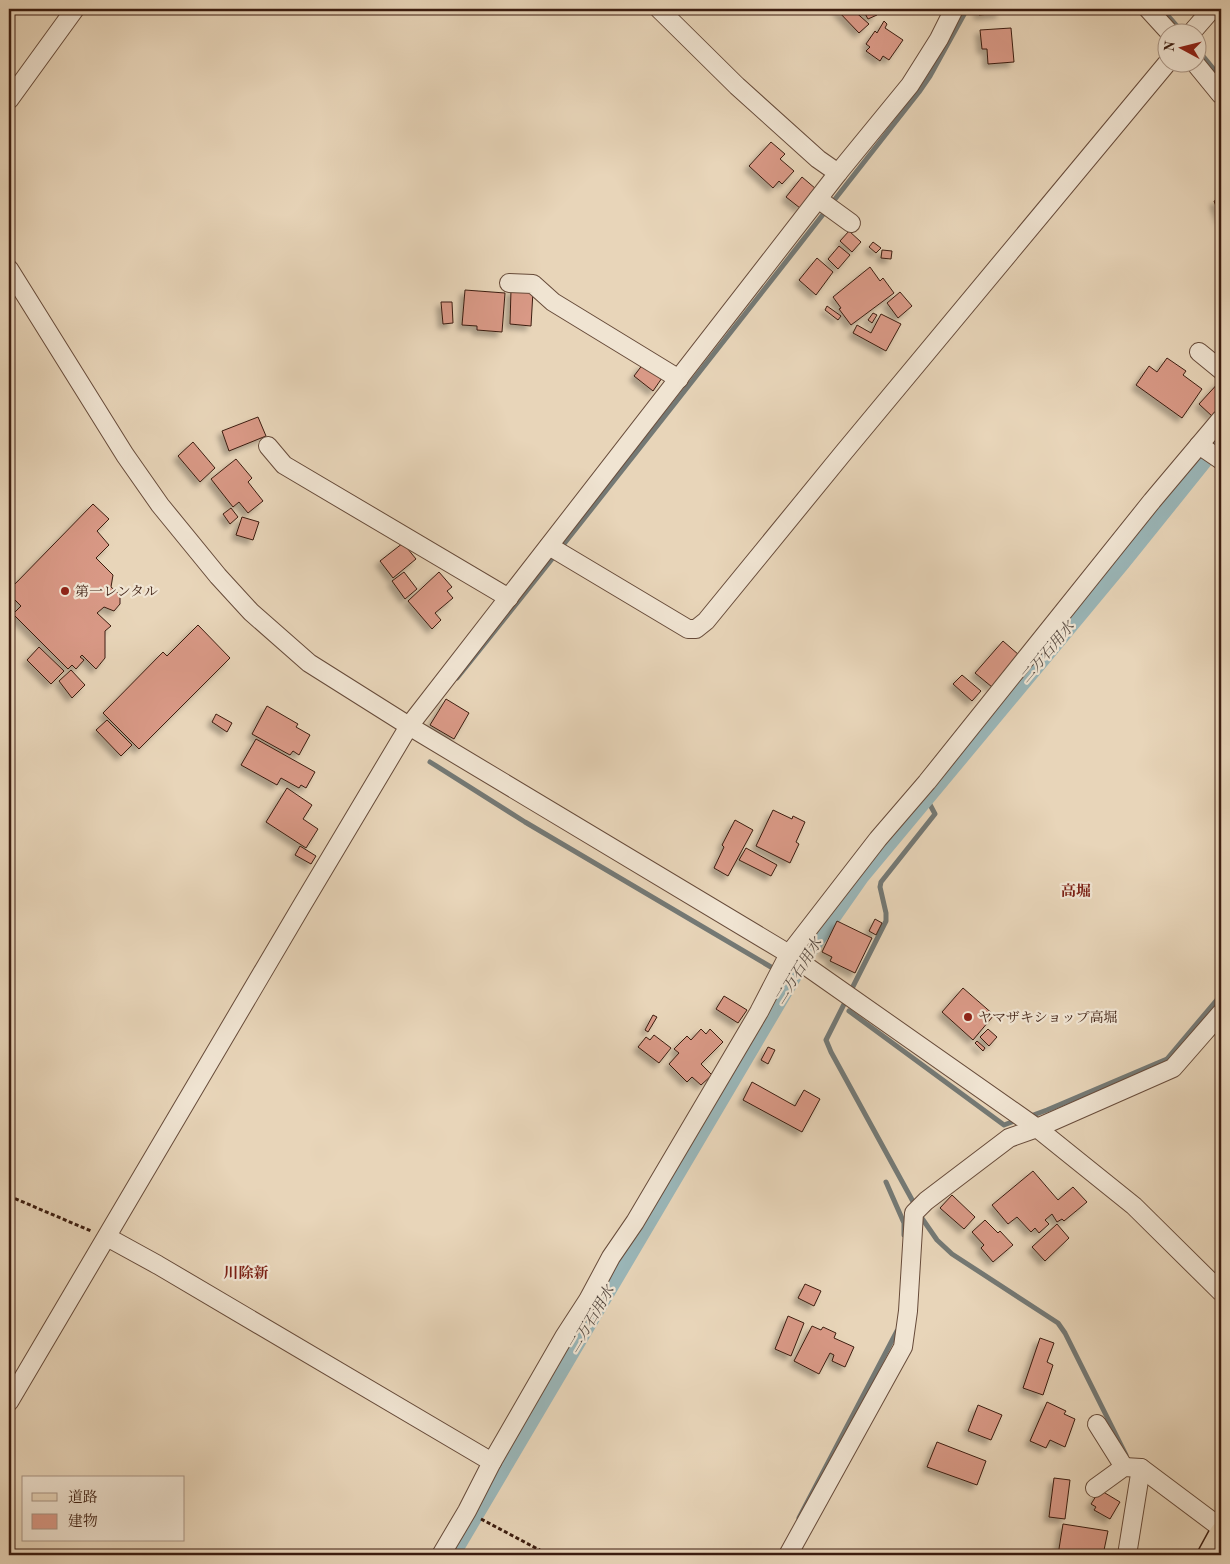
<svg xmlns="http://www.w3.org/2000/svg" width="1230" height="1564" font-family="'Old Standard TT','Noto Serif JP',serif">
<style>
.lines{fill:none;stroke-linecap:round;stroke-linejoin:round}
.stream{stroke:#747975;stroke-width:5}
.canal{stroke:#9ab6b8;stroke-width:16}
.building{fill:#d99986;stroke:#3c1d10;filter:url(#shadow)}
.minor-casing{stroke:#674b3a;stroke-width:20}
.major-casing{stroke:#3c1d10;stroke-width:25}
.path{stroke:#3c1d10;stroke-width:3;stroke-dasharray:4 2.5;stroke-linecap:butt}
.minor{stroke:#f0e4d2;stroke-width:18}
.major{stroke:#e8d5b9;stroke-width:22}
.poi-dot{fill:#8f2418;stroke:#f0e4d2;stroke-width:2}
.labels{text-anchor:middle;stroke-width:4.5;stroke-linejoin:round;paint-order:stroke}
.poi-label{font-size:14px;fill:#3c1d10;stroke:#f0e4d2;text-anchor:start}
.water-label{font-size:15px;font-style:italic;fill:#584b42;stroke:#f0e4d2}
.neighbourhood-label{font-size:15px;font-weight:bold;fill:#7a1f14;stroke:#f0e4d2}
</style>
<defs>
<filter id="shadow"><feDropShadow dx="-4.5" dy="4.5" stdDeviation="2.5" flood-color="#0004"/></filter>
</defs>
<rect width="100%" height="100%" fill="#e8d5b9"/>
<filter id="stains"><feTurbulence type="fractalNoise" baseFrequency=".004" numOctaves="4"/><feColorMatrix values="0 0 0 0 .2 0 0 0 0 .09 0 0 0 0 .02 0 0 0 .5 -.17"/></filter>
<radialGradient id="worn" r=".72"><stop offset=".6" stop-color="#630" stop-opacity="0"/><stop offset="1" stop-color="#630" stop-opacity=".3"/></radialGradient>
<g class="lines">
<g class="stream">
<path d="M1162,9L1182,32"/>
<path d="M1198,50L1221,78"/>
<path d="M457,678C613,484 765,288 919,92L930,76L967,9"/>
<path d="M430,762L525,822L776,970"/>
<path d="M849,1011L1004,1125L1017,1120"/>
<path d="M1028,1117L1047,1110L1167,1059L1221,995"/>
<path d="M886,1182L904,1223V1235"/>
<path d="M916,1207L831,1052L826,1040L886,921V913L880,887L881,882L935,814L927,799"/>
<path d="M919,1214L937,1240L952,1254L1058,1323L1065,1333L1126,1455"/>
<path d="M799,1518L897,1331"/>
</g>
<path class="canal" d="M452,1555L805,957L861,877L1123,562L1221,440"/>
</g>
<g class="building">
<path d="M839,9H852L869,24L859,33L837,10Z"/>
<path d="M858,9H876L874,10L877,15L868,19L863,10L860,12Z"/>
<path d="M978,9H1000L1001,13L979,15Z"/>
<path d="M884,21L887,24L885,28L903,40L889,60L883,56L880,61L866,51L870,47L866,44L875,31L877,33Z"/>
<path d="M1011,28L1014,62L988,64L987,49H982L980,30Z"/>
<path d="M771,142L785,154L780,159L794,171L782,184L779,181L773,188L749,166Z"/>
<path d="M802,177L816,189L800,208L786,197Z"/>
<path d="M1221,199V220L1214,201Z"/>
<path d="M849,231L861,242L852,252L840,241Z"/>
<path d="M873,242L881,248L876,253L869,247Z"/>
<path d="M839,246L850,255L838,269L828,259Z"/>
<path d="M882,250L892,251L891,259L881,258Z"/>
<path d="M817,258L833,272L816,295L799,280Z"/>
<path d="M870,267L880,281L883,278L894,293L851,325L839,309L841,308L833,297Z"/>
<path d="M465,290L505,293L502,332L477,330V326L462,325Z"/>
<path d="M511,290L533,291L531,326L510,324Z"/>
<path d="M900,292L912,306L898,318L887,303Z"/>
<path d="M441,302H452L453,323L443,324Z"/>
<path d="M827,306L841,316L838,320L825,310Z"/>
<path d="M873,313L877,315L872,323L868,320Z"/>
<path d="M881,314L901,324L886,351L853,333L857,325L871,333Z"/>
<path d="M1167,358L1186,371L1183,375L1202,389L1182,418L1136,385L1149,366L1157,372Z"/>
<path d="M643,364L662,378L653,391L634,376Z"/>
<path d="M1221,380V408L1213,417L1199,404Z"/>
<path d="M258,417L266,436L229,451L222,431Z"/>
<path d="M193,442L215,468L200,482L178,456Z"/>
<path d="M236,459L252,478L248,482L263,501L248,513L239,502L233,507L211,479Z"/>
<path d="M93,504L109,519L97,531L109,545L96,558L113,575L111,587L118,593L120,598V604L114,611L104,607L97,613L111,626L105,631V658L96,669L82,655L80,657L84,660L76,669L72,665L68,669L13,614L21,606L9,594V589L13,586Z"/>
<path d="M231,508L238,517L230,524L223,514Z"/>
<path d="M242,517L259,522L253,540L236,535Z"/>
<path d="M403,543L416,559L393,578L380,561Z"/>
<path d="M404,572L417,589L405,599L392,581Z"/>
<path d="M439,572L452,587L447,591L453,598L435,613L441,620L432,629L408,601Z"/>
<path d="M198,625L230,658L139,749L103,713L163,652L167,656Z"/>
<path d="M1003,641L1019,655L992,687L975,673Z"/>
<path d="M39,647L64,671L51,684L27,660Z"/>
<path d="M71,670L85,685L72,698L59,681Z"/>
<path d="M962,675L981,691L972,701L953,684Z"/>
<path d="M446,699L469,713L454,739L430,725Z"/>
<path d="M267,706L298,724L296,727L310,735L299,755L293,751L290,755L252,734Z"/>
<path d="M216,714L232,723L227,732L212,722Z"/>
<path d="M107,720L132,745L121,756L96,730Z"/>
<path d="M256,739L315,772L306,788L301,785L299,788L281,778L277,785L241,765Z"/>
<path d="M287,788L312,805L303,819L318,829L306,848L266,822Z"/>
<path d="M773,810L792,819L793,816L805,822L796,842L799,844L790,863L756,846Z"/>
<path d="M735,820L753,830L728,876L714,868L724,847L722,845Z"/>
<path d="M300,846L316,856L311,864L295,855Z"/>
<path d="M746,848L777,865L771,876L739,860Z"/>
<path d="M875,919L882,923L876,935L869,931Z"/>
<path d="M837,921L872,938L855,973L830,961L832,957L822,952Z"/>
<path d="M963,988L994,1015L973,1040L942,1012Z"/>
<path d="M724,996L747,1010L738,1023L716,1009Z"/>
<path d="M653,1015L657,1017L648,1032L645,1030Z"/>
<path d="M701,1029L706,1034L710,1029L723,1042L701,1064L712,1075L701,1085L692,1077L687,1082L669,1064L679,1053L674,1049L687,1036L691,1040Z"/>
<path d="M988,1029L997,1037L989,1046L980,1037Z"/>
<path d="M654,1035L671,1048L659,1063L638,1047L646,1037L650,1040Z"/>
<path d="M977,1041L985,1048L983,1051L975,1043Z"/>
<path d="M768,1047L775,1050L768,1064L761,1060Z"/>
<path d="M752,1082L795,1106L804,1090L820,1099L802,1132L743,1100Z"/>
<path d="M1033,1171L1058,1200L1073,1187L1087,1202L1064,1221L1062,1219L1057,1222L1052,1214L1045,1220L1049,1224L1039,1233L1035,1228L1031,1232L1017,1217L1008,1224L992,1205Z"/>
<path d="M952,1195L975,1217L964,1229L940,1208Z"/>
<path d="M985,1220L998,1233L1000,1231L1013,1245L993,1262L981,1248L984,1245L972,1232Z"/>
<path d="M1057,1224L1069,1238L1045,1261L1032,1247Z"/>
<path d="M805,1284L821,1291L814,1306L798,1298Z"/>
<path d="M788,1316L804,1323L791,1356L775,1349Z"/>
<path d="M812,1326L821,1330L823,1327L836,1333L834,1338L854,1347L845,1367L832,1361L834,1355L830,1353L819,1374L794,1361Z"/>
<path d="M1040,1338L1054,1343L1047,1362L1053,1365L1043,1395L1023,1388Z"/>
<path d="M1047,1402L1066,1411L1064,1414L1075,1419L1065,1447L1050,1440L1046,1448L1030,1441Z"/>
<path d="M978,1405L1002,1415L991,1440L968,1431Z"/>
<path d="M937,1442L986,1461L977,1485L927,1467Z"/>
<path d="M1054,1478L1070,1480L1065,1519L1049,1517Z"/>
<path d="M1100,1490L1120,1502L1110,1519L1094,1510L1096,1507L1091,1504Z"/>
<path d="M1063,1524L1108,1531L1103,1555H1058Z"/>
</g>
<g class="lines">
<g class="minor-casing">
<g id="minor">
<path d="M659,9L737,86L818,159L838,173"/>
<path d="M1148,9L1169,32"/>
<path d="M1192,32L1212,9"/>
<path d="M1194,62L1221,95"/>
<path d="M9,100L75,9"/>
<path d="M818,199L851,223"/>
<path d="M9,269L125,455L160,505L218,576L251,612L309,663L409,726L789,954L1037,1128L1134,1206L1221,1292"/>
<path d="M509,283L533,284L553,302L679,379"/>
<path d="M1199,352L1221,370"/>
<path d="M1199,445L1221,460"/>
<path d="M268,446L284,465L509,598"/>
<path d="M549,546L688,629H696L706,621L844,452L1168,62"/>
<path d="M107,1237L158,1265L492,1462"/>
<path d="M9,1402L301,907L409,726L838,173L910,85L939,39L954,9"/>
<path d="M1097,1424L1124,1467"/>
<path d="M1095,1488L1124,1467L1141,1468L1221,1528"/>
<path d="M441,1555L467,1511L492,1462L564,1337L588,1300L611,1257L635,1222L759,1012L789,954L878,839L927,782L1152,501L1221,419"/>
<path d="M788,1555L903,1347L908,1311L914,1213L926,1201L1009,1138L1037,1128L1173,1068L1221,1013"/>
<path d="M1127,1555L1141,1468"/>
</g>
</g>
<g class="major-casing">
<path id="major" d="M1209,1555L1221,1533"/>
</g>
<g class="path">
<path d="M9,1196L91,1231"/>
<path d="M481,1519L549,1555"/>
</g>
<use href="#minor" class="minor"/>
<use href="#major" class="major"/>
</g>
<g class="poi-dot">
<circle cx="65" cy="591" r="5"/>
<circle cx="968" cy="1017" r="5"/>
</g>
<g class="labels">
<g class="poi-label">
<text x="75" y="596">第一レンタル</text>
<text x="978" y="1022">ヤマザキショップ高堀</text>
</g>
<g class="water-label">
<text transform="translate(1047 652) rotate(-50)" y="5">二万石用水</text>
<text transform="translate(798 971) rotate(-58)" y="5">二万石用水</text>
<text transform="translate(591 1319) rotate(-59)" y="5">二万石用水</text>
</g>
<g class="neighbourhood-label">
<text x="1076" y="896">高堀</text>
<text x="246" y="1278">川除新</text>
</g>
</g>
<rect width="1230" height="1564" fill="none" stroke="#e8d5b9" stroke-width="30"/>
<rect x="10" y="10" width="1210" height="1544" fill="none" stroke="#3c1d10" stroke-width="2.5"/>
<rect x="15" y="15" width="1200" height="1534" fill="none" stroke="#3c1d10"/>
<rect x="22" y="1476" width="162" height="65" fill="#f0e4d2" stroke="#a89484"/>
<rect x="32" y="1493" width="25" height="8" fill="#e8d5b9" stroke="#a89484"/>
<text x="68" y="1502" font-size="15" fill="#3c1d10">道路</text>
<rect x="32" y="1514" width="25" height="15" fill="#d99986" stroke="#a89484"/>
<text x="68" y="1526" font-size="15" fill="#3c1d10">建物</text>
<g transform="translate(1182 48) rotate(277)"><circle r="24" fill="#f0e4d2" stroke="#a89484"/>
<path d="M0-4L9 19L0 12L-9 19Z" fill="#8f2418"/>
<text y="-8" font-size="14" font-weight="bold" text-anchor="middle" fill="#3c1d10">N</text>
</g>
<rect width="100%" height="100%" filter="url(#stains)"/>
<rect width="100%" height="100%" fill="url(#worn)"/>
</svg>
